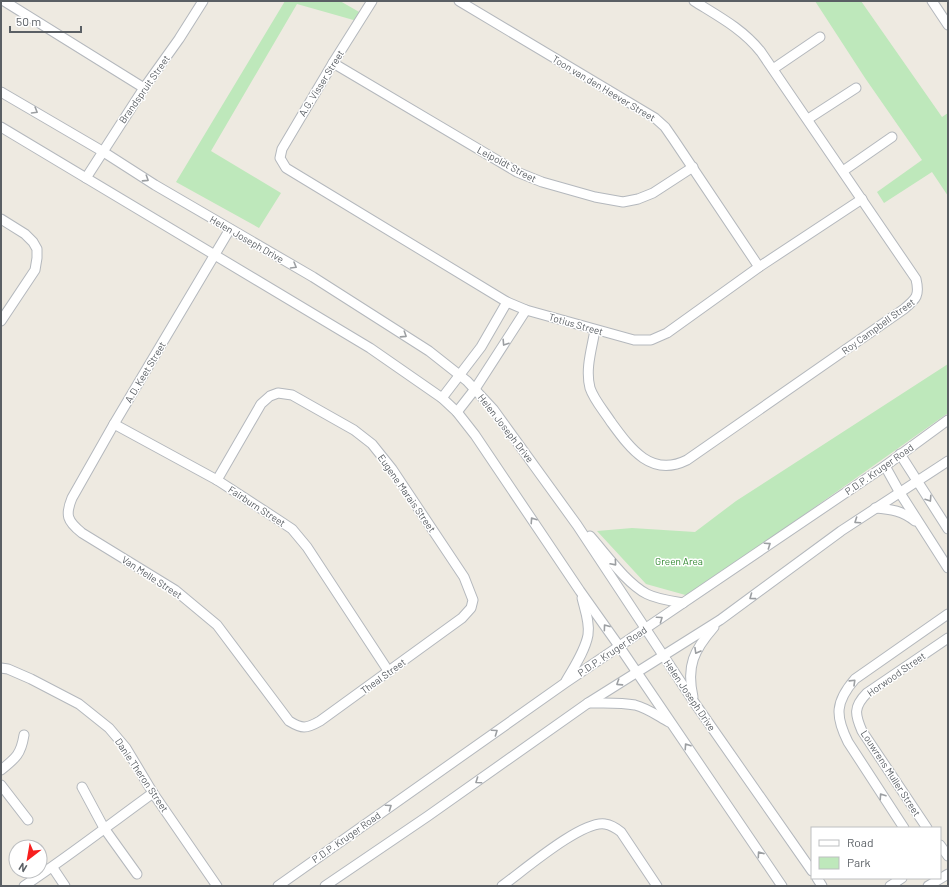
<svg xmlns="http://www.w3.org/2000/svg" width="949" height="887" font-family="Barlow,sans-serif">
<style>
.green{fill:#bee8bb}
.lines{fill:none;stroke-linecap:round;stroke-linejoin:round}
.minor-casing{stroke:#b4b8bd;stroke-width:11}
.minor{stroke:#fff;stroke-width:9}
.oneway{stroke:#9c9fa2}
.labels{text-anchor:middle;stroke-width:3;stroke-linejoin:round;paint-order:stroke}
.street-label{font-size:10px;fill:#5a5f64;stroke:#fff}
.park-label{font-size:10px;fill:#2f872e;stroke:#fff}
</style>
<rect width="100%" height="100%" fill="#eeeae1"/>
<g class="green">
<path d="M285,1H340L361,13L357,21L297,4L211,151L281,193L259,228L176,182Z"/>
<path d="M815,1H861L942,117L948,113V196L932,172L884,203L877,192L922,160L865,78Z"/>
<path d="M948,364V413L689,596L646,584L597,531L632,528L695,532L736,501Z"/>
</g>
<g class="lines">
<g class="minor-casing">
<g id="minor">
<path d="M4,1L144,88"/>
<path d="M372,1L333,63L282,149L280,158L286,168L507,302L526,310L634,340H651L667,333L759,267L862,199"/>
<path d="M459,1L655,118L665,127L674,140L759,267"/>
<path d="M932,1L948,25"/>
<path d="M333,63L517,172L542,182L595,197L623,202L638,199L653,193L693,167"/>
<path d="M773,69L820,37"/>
<path d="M1,92L102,151L155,185L313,277L429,351L467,381L493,409L577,525L694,702L812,871"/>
<path d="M808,119L856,88"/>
<path d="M1,127L370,348L442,398L457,412L475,435L580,591L619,646L782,886"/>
<path d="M843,171L892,137"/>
<path d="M86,178L144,88L179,39L203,1"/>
<path d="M1,219L25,234L33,242L37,249V258L35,270L1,321"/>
<path d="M595,330C592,348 585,369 590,388C594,400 604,411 611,422C630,448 651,478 687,460L904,309C916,299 920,296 916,279L761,52C743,29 718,16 694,1"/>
<path d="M442,398L481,347L507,302"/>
<path d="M457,412L475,389L526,310"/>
<path d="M114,424L217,480L280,521L292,529L307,547L389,672"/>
<path d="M900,454L948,529"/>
<path d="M885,466L900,493L948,568"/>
<path d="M217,480L261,404L270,396L278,393L292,395L354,430L372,444L392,469L464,577L473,600L471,608L462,618L320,721C306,729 302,729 289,721L217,625L175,590L82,533C67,521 65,515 72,498L114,424L230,229"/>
<path d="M875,508C891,509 903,511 915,521"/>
<path d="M590,536C606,554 626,583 647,594C657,599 671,601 683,603"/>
<path d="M1,668L8,669L31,679L79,704L109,728L126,748L153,793L217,886"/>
<path d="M566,681C574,667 585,651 588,635C590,623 585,610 582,598"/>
<path d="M693,697C686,666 694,650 714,627"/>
<path d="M588,703C603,703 620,702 635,705C647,708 658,716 669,722"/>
<path d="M1,770C16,758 21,754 24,735"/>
<path d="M1,785L28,820"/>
<path d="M82,787L104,828L137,874"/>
<path d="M904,828L848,742C835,716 835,702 855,679L948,614"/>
<path d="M927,828L862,731C855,715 853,707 867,693L948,638"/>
<path d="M940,845L948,856"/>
<path d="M53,868L65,886"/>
<path d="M817,878L822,886"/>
<path d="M24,886C68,857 110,824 153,793"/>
<path d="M278,886L565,683L885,466L948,420"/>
<path d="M325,886L428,816L588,703L720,620L841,531L948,461"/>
<path d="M502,886C523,871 582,820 605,824C612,825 616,828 621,832L657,886"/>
<path d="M890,886L902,878"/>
<path d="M928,886L948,874"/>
</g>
</g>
<use href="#minor" class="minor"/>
</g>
<defs><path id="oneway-chevron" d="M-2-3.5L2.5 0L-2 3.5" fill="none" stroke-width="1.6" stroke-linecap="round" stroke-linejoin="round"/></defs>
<g class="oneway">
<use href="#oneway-chevron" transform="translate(35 111) rotate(31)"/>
<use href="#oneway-chevron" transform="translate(146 179) rotate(33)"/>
<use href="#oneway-chevron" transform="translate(294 266) rotate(30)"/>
<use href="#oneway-chevron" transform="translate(404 335) rotate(33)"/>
<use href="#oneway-chevron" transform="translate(505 343) rotate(123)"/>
<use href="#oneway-chevron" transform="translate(929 499) rotate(57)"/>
<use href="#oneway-chevron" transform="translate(533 520) rotate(-124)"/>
<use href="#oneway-chevron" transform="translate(857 521) rotate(146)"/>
<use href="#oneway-chevron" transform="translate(768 545) rotate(-34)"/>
<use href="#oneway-chevron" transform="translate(614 563) rotate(49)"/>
<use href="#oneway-chevron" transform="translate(752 597) rotate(144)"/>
<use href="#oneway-chevron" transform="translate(660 619) rotate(-35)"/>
<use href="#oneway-chevron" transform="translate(606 627) rotate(-126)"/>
<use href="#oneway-chevron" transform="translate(697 651) rotate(120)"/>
<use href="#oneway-chevron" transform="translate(853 682) rotate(-44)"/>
<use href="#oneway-chevron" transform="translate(619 683) rotate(147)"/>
<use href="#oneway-chevron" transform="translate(495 732) rotate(-35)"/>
<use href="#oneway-chevron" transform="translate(687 746) rotate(-124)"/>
<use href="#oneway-chevron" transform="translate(478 781) rotate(145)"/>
<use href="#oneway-chevron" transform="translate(882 796) rotate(-124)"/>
<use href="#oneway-chevron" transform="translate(389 807) rotate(-35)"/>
<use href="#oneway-chevron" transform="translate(760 854) rotate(-125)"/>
</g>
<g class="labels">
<g class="street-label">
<text transform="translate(321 83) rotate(-58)" y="4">A.G. Visser Street</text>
<text transform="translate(604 88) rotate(31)" y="4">Toon van den Heever Street</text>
<text transform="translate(144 89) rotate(-55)" y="4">Brandspruit Street</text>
<text transform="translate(507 164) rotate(28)" y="4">Leipoldt Street</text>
<text transform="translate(247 239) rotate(30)" y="4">Helen Joseph Drive</text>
<text transform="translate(576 324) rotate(16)" y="4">Totius Street</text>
<text transform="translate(878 326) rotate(-36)" y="4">Roy Campbell Street</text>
<text transform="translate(145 372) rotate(-59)" y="4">A.D. Keet Street</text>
<text transform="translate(506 428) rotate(52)" y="4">Helen Joseph Drive</text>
<text transform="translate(879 469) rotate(-35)" y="4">P.D.P. Kruger Road</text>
<text transform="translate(407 493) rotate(55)" y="4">Eugene Marais Street</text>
<text transform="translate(257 506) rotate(33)" y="4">Fairburn Street</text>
<text transform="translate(152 577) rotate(33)" y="4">Van Melle Street</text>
<text transform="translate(612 651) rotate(-34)" y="4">P.D.P. Kruger Road</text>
<text transform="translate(896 674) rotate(-35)" y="4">Horwood Street</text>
<text transform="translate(383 676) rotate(-36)" y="4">Theal Street</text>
<text transform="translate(690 695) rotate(56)" y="4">Helen Joseph Drive</text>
<text transform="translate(891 773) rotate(57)" y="4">Louwrens Muller Street</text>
<text transform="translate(142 775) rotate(56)" y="4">Danie Theron Street</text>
<text transform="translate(346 837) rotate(-35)" y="4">P.D.P. Kruger Road</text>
</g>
<g class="park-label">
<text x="679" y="565">Green Area</text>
</g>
</g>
<rect width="949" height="887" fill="none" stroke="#5a5f64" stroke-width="4"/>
<rect x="811" y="827" width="130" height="52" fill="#ffffff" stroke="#bdbfc1"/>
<rect x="819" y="840" width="20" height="6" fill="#ffffff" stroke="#bdbfc1"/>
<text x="847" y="847" font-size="12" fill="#5a5f64">Road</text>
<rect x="819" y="857" width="20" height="12" fill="#bee8bb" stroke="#bdbfc1"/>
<text x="847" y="867" font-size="12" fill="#5a5f64">Park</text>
<g transform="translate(28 859) rotate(211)"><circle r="19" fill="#ffffff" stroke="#bdbfc1"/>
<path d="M0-3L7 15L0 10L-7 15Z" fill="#f71f1e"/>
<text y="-6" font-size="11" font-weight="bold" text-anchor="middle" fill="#5a5f64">N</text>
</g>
<path d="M10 26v6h71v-6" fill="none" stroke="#5a5f64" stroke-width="2"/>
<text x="16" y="26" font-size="12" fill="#5a5f64" stroke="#ffffff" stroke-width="3" paint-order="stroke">50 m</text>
</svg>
